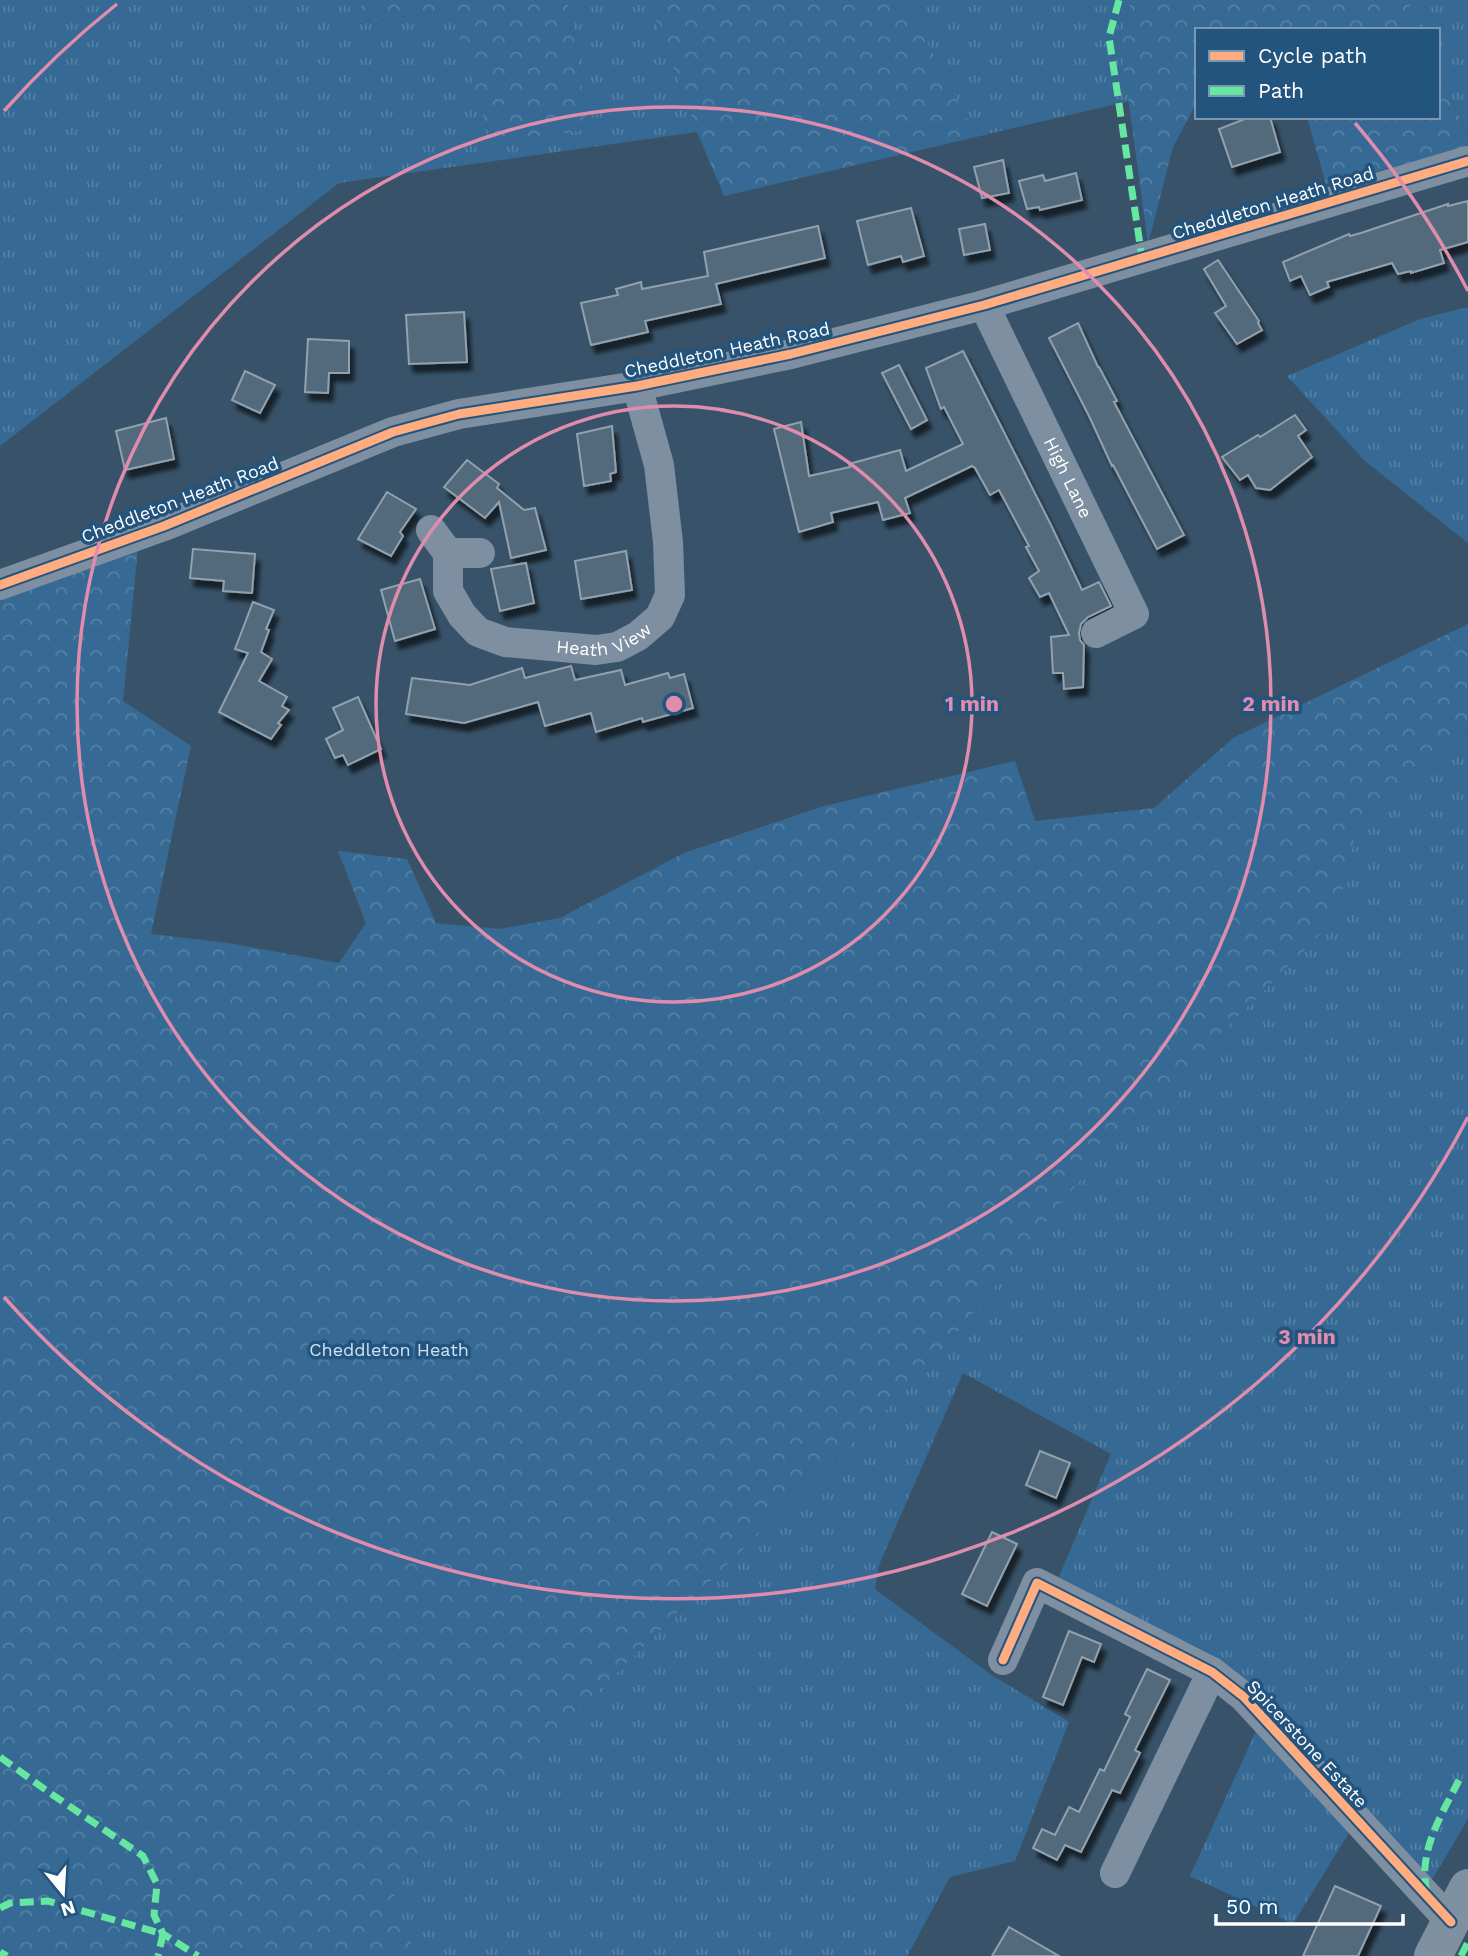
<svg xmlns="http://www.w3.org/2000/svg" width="1468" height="1956" font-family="'Work Sans',sans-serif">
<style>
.grass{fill:url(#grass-tufts)}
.forest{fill:url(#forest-crowns)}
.building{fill:#53697b;stroke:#91a1ae;stroke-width:2;filter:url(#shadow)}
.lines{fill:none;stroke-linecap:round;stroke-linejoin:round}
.minor{stroke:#7d8fa0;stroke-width:30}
.highway{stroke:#7f90a0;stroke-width:38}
.quiet{stroke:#66e7a1;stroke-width:7;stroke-dasharray:14 7;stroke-linecap:butt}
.cycleway-casing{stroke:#23547e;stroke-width:13}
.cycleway{stroke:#ffac80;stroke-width:9}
.ring{fill:none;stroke:#e08cad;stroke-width:3.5}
.labels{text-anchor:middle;stroke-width:7;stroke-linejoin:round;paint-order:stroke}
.street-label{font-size:18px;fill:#fff;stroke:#23547e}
.park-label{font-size:18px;fill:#cbe2f5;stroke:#23547e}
.centre{fill:#e08cad;stroke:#23547e;stroke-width:3.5}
.ring-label{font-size:21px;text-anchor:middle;font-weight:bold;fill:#e08cad;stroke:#23547e;stroke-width:7;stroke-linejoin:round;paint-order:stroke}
</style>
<defs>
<pattern id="grass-tufts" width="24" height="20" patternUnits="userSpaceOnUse" patternTransform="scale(1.75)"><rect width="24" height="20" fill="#366a95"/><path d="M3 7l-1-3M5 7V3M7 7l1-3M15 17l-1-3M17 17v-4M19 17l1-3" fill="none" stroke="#5480a5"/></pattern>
<pattern id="forest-crowns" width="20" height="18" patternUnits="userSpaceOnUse" patternTransform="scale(1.75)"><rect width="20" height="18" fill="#366a95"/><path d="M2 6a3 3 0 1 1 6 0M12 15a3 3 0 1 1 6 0" fill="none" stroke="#5480a5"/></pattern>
<filter id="shadow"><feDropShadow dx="4.5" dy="8" stdDeviation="2" flood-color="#0009"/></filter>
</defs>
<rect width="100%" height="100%" fill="#385369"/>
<g class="grass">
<path d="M0,0H363L358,24L451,9L492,145L589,129L568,0H648L697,132L339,183L0,446Z"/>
<path d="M905,0H1131L1120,38L1129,101L976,137Z"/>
<path d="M1408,0H1468V136L1438,68V30H1421Z"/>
<path d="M1468,307V543L1365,461L1287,376L1420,319Z"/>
<path d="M1468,731V1819L1431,1881L1314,1754L1057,1581L1111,1454L963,1373L879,1565L875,1589L990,1674L1069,1722L1015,1861L950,1877L907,1956H416L392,1892L927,1370L1105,1149L1335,920L1360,816Z"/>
<path d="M1257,1729L1350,1831L1293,1924L1190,1876Z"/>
</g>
<g class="forest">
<path d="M363,0H568L589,129L492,146L451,9L357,24Z"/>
<path d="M648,0H905L976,137L724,196L697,132Z"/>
<path d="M1131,0H1408L1421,30H1197V102L1173,147L1148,244L1120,38Z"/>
<path d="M1438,68L1468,136V149L1326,184L1307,117H1438Z"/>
<path d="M138,548L123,701L191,746L151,934L228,943L339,963L366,923L338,851L407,859L436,923L499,929L560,918L684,853L824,806L1015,761L1035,821L1154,808L1233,738L1468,624V731L1360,816L1335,920L1105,1149L927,1370L393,1891L416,1956H0V597Z"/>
</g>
<g class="building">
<path d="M1250,117H1270L1280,152L1232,167L1219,129Z"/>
<path d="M1003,160L1009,193L982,198L974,167Z"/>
<path d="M1076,173L1082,200L1040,210L1039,207L1027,209L1019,181L1043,175L1045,181Z"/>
<path d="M1468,201V242L1440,250L1444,263L1411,273V271L1398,274L1392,263L1327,282L1329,287L1310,295L1301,276L1290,281L1283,262L1349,234L1350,236L1361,233L1448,204V206Z"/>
<path d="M911,208L924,256L903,262L901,256L868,265L857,221Z"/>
<path d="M985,224L990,250L964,255L959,229Z"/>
<path d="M818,226L825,258L716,284L721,304L645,321L648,332L591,345L581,303L618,295L616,289L641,282L642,289L708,276L704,252Z"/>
<path d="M1218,260L1259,321L1258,323L1262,330L1237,344L1215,313L1226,306L1204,269Z"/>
<path d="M464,312L467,362L409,364L406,315Z"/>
<path d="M1078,323L1098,367H1099L1117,401L1114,402L1184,535L1157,549L1113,465L1112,466L1089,416L1049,338Z"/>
<path d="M308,339L349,341V373H329L328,393L305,392Z"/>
<path d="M963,351L1051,525L1082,590L1099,582L1111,606L1088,617L1081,624L1079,633L1080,640L1084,645L1083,687L1064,689L1063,673H1053L1051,637L1069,635L1049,593L1040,597L1029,578L1039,571L1026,547L1029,546L999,490L990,495L975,468L972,466L905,498L910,513L883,520L878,502L831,513L833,522L799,532L774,429L801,422L809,476L850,467L849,464L900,450L906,471L963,444L944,407L941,409L926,368Z"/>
<path d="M899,365L927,420L911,429L882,373Z"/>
<path d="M245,371L275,385L260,413L232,400Z"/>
<path d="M1295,415L1306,430L1298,436L1312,457L1270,490L1256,488L1248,475L1240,480L1222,457L1258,435L1260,437Z"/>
<path d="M166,418L174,459L125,470L116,431Z"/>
<path d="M612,426L616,472L610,474L611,481L584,486L577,434Z"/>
<path d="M467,460L499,484L497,488L524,510L535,508L546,550L511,558L499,502L485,518L444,487Z"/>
<path d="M387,492L416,509L400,532L403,536L391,556L358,539Z"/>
<path d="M193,549L255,554L252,593L223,591L224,581L190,578Z"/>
<path d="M626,551L632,590L581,599L575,561Z"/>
<path d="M526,563L534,603L500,611L491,569Z"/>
<path d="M420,579L435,629L395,641L381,590Z"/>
<path d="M253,602L274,610L266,629L269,630L261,652L272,659L259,681L287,697L282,706L289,710L278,723L281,725L271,739L219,712L248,653L235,649Z"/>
<path d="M571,666L575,680L621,670L625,685L668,673L670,678L684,674L693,708L643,722L642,718L596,732L591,713L545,726L538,702L464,723L406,714L412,678L470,685L522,668L525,678Z"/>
<path d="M358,697L381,749L348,765L343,755L335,758L326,739L343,730L333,708Z"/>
<path d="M1040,1451L1070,1463L1056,1498L1026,1485Z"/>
<path d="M992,1532L1017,1544L987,1606L962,1594Z"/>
<path d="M1069,1631L1101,1644L1094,1662L1082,1657L1063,1705L1043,1697Z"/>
<path d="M1147,1669L1170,1680L1135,1750L1140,1753L1120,1793L1112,1790L1081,1852L1065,1845L1057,1860L1033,1848L1042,1829L1055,1835L1069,1807L1079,1812L1100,1769L1104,1771L1130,1717L1125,1714Z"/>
<path d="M1335,1886L1381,1906L1358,1956H1303Z"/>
<path d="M1009,1927L1059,1956H992Z"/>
</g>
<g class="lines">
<g class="minor">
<path id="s1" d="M984,305L1134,614L1096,633"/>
<path d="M431,530L448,553H480"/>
<path id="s2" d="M448,553V591L462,615L478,632L505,642L596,650L617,647L638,636L660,617L670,595L668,542L659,465L637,386"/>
<path d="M0,585L164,526L393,432L459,414L637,386L791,354L984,305L1468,161"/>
<path d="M1003,1660L1037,1583L1212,1672L1244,1697L1451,1922"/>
<path d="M1115,1873L1212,1672"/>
</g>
<path class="highway" d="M1433,1956L1468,1888"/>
<g class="quiet">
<path d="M1119,0L1109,37L1142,258"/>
<path d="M0,1757L50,1793L143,1856L157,1884L154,1915L163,1934L198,1956"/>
<path d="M1427,1892C1417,1851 1443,1813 1460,1778"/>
<path d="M0,1908L10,1903L48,1901L163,1934L158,1956"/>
<path d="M0,1952L7,1956"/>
<path d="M1461,1956L1468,1942"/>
</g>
<g class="cycleway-casing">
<g id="cycleway">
<path d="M0,585L164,526L393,432L459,414L637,386L791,354L984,305L1468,161"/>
<path d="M1003,1660L1037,1583L1212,1672L1244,1697L1451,1922"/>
</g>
</g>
<use href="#cycleway" class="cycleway"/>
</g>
<g class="ring">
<circle cx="674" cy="704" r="298"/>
<circle cx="674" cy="704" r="597"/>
<path d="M1468 1117A895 895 0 0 1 4 1297M4 111A895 895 0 0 1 117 4M1355 123A895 895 0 0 1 1468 291"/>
</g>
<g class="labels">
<g class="street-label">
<text transform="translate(1273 203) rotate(-17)" y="6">Cheddleton Heath Road</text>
<text transform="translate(727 350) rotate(-12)" y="6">Cheddleton Heath Road</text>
<text dy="6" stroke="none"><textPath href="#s1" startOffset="192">High Lane</textPath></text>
<text transform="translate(180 500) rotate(-21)" y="6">Cheddleton Heath Road</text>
<text dy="6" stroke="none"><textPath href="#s2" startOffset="219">Heath View</textPath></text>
<text transform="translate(1307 1744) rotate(47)" y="6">Spicerstone Estate</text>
</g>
<g class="park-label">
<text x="389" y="1356">Cheddleton Heath</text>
</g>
</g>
<circle cx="674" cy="704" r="10" class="centre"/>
<g class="ring-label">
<text x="972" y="711">1 min</text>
<text x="1271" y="711">2 min</text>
<text x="1307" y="1344">3 min</text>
</g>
<rect x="1195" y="28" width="245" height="91" fill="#23547e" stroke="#7b98b2" stroke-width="2"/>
<rect x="1209" y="51" width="35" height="10" fill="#ffac80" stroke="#7b98b2" stroke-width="2"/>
<text x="1258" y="63" font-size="21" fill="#ffffff">Cycle path</text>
<rect x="1209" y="86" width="35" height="10" fill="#66e7a1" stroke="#7b98b2" stroke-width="2"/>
<text x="1258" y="98" font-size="21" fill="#ffffff">Path</text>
<g transform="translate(63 1893) rotate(162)" stroke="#23547e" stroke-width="5" paint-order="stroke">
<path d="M0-5L12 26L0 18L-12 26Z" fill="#ffffff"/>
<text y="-10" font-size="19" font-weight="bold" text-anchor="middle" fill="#ffffff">N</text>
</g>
<path d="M1216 1914v10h187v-10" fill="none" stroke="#ffffff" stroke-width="3.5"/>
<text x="1226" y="1914" font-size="21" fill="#ffffff" stroke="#23547e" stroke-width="5" paint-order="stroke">50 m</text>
</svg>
